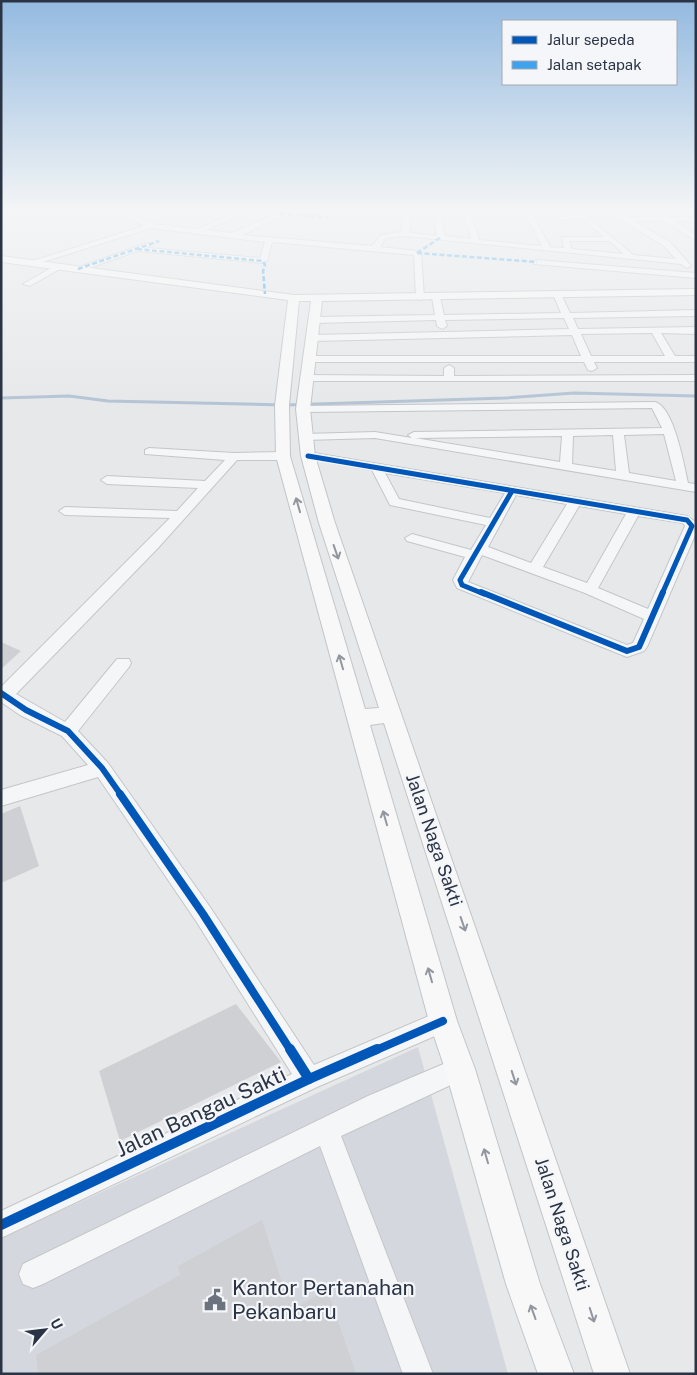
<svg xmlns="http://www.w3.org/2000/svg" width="697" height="1375" font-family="'Public Sans',sans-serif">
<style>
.built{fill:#d4d7dd}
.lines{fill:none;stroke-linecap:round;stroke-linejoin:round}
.stream{stroke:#b4c4d5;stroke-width:3}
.building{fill:#ced0d3}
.minor-casing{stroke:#c4c6c8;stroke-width:2}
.major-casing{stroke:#c2c5c8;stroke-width:2}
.minor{fill:#f5f6f7;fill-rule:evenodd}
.major{fill:#f8f8f8;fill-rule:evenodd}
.quiet{stroke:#3ea3ec;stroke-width:2.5;stroke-dasharray:5 2.5;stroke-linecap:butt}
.cycleway-far3-casing{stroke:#f4f6f9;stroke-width:8}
.cycleway-far2-casing{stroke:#f4f6f9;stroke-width:9}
.cycleway-far1-casing{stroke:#f4f6f9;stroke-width:11}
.cycleway-casing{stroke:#f4f6f9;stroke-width:13}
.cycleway-far3{stroke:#0057b8;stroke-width:5}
.cycleway-far2{stroke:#0057b8;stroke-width:6}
.cycleway-far1{stroke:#0057b8;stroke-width:8}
.cycleway{stroke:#0057b8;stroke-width:10}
.oneway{stroke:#92969e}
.labels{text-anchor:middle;stroke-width:4.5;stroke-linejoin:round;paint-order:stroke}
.street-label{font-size:18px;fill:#2b3445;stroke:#f4f6f9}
.near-street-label{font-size:21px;fill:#2b3445;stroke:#f4f6f9}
.near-poi-label{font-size:21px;fill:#2b3445;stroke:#f4f6f9;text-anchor:start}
</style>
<rect width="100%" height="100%" fill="#e6e8ea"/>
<path class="built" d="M418,1047L508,1374H1V1238Z"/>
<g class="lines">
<path class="stream" d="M1,398L69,396L108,401L285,405L505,398L574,393L696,396"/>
</g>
<g class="building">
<path d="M1,642L21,651L1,669Z"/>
<path d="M20,806L39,866L1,883V814Z"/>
<path d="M236,1004L281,1062L120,1141L99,1071Z"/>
<path d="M262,1220L285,1292L290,1289L297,1307L327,1289L356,1374H38L36,1355L180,1275L178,1266Z"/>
</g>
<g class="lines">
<g class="minor-casing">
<g id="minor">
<path d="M10,212H20L1,219V215Z"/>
<path d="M118,212H126L153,224L197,229L237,212H245L207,230L232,233L280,212L328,215L331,219L282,216L242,235L372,246L381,235L402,232L403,215L407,213L411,215L410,233L437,236L434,218L438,216L442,218L445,236L471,239L464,212H471L479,240L542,246L524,212H531L550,247L564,248L562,237H604L582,219L556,220L552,218L577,215L576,212H582L633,255L676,259L664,246L609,212H618L627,217H656L651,214L655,212L668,217L696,218V222L675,221L696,235V241L665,221H634L670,242L691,266L687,268L681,264L405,236L386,238L380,247L417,251L421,253L424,297L420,300L416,297L414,255L272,242L267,261L263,263L137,251L81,271L74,269L147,243L151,245L147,248L260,258L265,242L151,228L33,265L26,263L144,226ZM569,241H610L624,254L572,249Z"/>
<path d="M537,260L696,273V278L534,264L533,262Z"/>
<path d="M56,265L63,267L30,286L23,284Z"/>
<path d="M557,291L561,294L570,313L696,310V316L573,318L578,329L696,327V334L661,333L675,356H696V362H594L597,368L592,371L588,370L584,362H309L304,359L309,356H581L572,335L313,341L308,338L313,335L569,329L564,318L445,320L447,326L442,329L437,326L436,320L315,323L310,320L315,317L435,315L432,297L436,294L440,297L444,315L561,313L553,294ZM652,333L665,356H591L581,334Z"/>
<path d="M449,365L454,368V376L696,375V381H305L300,378L305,375L444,376V368Z"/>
<path d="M655,402C674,407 684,465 688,483L696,484V492L375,438L305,440L299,437L305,434L375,432L412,438L408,435L414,432L662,428L652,408L303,412L298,409L303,406ZM664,434L676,481L629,473L624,435ZM613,435L616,471L572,464L573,436ZM562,436L560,462L415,438Z"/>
<path d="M149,448L234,453L283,452L289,456L283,460H237L158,548L16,694L65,722L117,659H129L131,663L129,667L78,731L108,763L210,907L314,1065L443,1010L451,1013L454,1021L451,1029L317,1087L1,1238V1211L292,1074L196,921L98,777L1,806V790L88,765L62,736L20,715L1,702V687L170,518L65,515L59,511L65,507L177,511L198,488L107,484L101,480L107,476L205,481L225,460L145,454V450Z"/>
<path d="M308,452L687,516L696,522V533L647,647L644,651L627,657L457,588L453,580L465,557L407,541L405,538L412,534L471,550L486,525L390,505L372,470L304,458L302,456ZM385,473L505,493L490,518L399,499ZM516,495L567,504L531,563L488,547ZM579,506L626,514L587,583L543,567ZM638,516L683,523L685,526L648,609L598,588ZM482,555L585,593L644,619L633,643L627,645L468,582Z"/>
<path d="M460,1057L468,1061L472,1069L468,1077L341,1136L433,1374H403L320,1146L43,1284L33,1288L23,1284L19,1274L23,1264L368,1096Z"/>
</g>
</g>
<g class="major-casing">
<path id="major" d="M1,256L294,295L696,289V295L322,301L310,409L315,456L335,523L630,1374H594L384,723L370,725L457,1021L475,1069L540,1284L574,1374H538L506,1284L445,1069L429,1021L276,456L275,405L288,300L1,262ZM299,301H311L296,409L301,456L319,523L379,708L365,709L290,456L289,405Z"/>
</g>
<use href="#minor" class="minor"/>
<use href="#major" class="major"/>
<g class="quiet">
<path d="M280,214L328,217"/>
<path d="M137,249L263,261L265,265L263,271L265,294"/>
<path d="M417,253L537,262"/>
<path d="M417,253L441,237"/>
<path d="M78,269L159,241"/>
</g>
<g class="cycleway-far3-casing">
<g id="cycleway-far3">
<path d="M308,456L687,520L692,526L662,594"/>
<path d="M484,594L462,585L460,580L512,491"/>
</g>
</g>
<g class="cycleway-far2-casing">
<g id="cycleway-far2">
<path d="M481,592L627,651L639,647L663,592"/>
<path d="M1,693L26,710L68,731L102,768L121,795"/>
</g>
</g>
<g class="cycleway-far1-casing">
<g id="cycleway-far1">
<path d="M120,794L203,914L291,1051"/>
<path d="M374,1051L443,1021"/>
</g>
</g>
<g class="cycleway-casing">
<g id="cycleway">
<path d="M290,1049L309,1079"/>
<path d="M1,1225L309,1079L377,1049"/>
</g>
</g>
<use href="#cycleway-far3" class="cycleway-far3"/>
<use href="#cycleway-far2" class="cycleway-far2"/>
<use href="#cycleway-far1" class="cycleway-far1"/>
<use href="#cycleway" class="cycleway"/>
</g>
<defs><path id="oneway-shaft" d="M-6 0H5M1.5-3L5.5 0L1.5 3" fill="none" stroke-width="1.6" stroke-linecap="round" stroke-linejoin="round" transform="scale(1.25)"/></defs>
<g class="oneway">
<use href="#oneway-shaft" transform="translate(298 505) rotate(-106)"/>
<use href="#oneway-shaft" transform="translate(336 552) rotate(71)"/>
<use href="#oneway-shaft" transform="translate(341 662) rotate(-106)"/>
<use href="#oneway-shaft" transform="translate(385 818) rotate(-106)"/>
<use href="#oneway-shaft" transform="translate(463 924) rotate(71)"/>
<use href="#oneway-shaft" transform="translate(430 975) rotate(-106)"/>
<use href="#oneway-shaft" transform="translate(514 1078) rotate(72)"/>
<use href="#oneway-shaft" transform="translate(486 1156) rotate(-106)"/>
<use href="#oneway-shaft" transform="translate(533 1312) rotate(-110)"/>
<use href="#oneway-shaft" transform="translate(592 1315) rotate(72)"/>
</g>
<linearGradient id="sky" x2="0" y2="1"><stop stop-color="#93bae0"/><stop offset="0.52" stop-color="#f4f5f6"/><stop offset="1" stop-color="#f4f5f6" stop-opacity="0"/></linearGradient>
<rect width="697" height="404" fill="url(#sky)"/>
<defs>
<g id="civic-bare" transform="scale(1.725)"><path d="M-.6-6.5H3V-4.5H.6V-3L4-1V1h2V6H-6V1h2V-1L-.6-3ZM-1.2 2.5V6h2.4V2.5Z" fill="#6c737f" stroke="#f4f6f9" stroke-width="2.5" paint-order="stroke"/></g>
</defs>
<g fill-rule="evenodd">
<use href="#civic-bare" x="215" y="1300"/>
</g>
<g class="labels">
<g class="street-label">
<text transform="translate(434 840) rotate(71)" y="6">Jalan Naga Sakti</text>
<text transform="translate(562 1224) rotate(72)" y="6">Jalan Naga Sakti</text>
</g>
<g class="near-street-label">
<text transform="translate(201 1112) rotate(-25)" y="7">Jalan Bangau Sakti</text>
</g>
<g class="near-poi-label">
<text x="232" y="1295">Kantor Pertanahan<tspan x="232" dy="24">Pekanbaru</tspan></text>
</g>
</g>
<rect width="697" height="1375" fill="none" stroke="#2b3445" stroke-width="5"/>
<rect x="502" y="20" width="175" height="65" fill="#f4f6f9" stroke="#a4a8b1"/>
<rect x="512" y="36" width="25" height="8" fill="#0057b8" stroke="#a4a8b1"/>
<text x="547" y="45" font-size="15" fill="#2b3445">Jalur sepeda</text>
<rect x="512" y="61" width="25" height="8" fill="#3ea3ec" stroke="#a4a8b1"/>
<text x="547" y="70" font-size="15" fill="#2b3445">Jalan setapak</text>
<g transform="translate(45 1330) rotate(62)" stroke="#f4f6f9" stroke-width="4" paint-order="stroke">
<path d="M0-4L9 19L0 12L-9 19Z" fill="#2b3445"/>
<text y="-8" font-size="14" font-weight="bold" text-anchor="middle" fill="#2b3445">U</text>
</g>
</svg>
